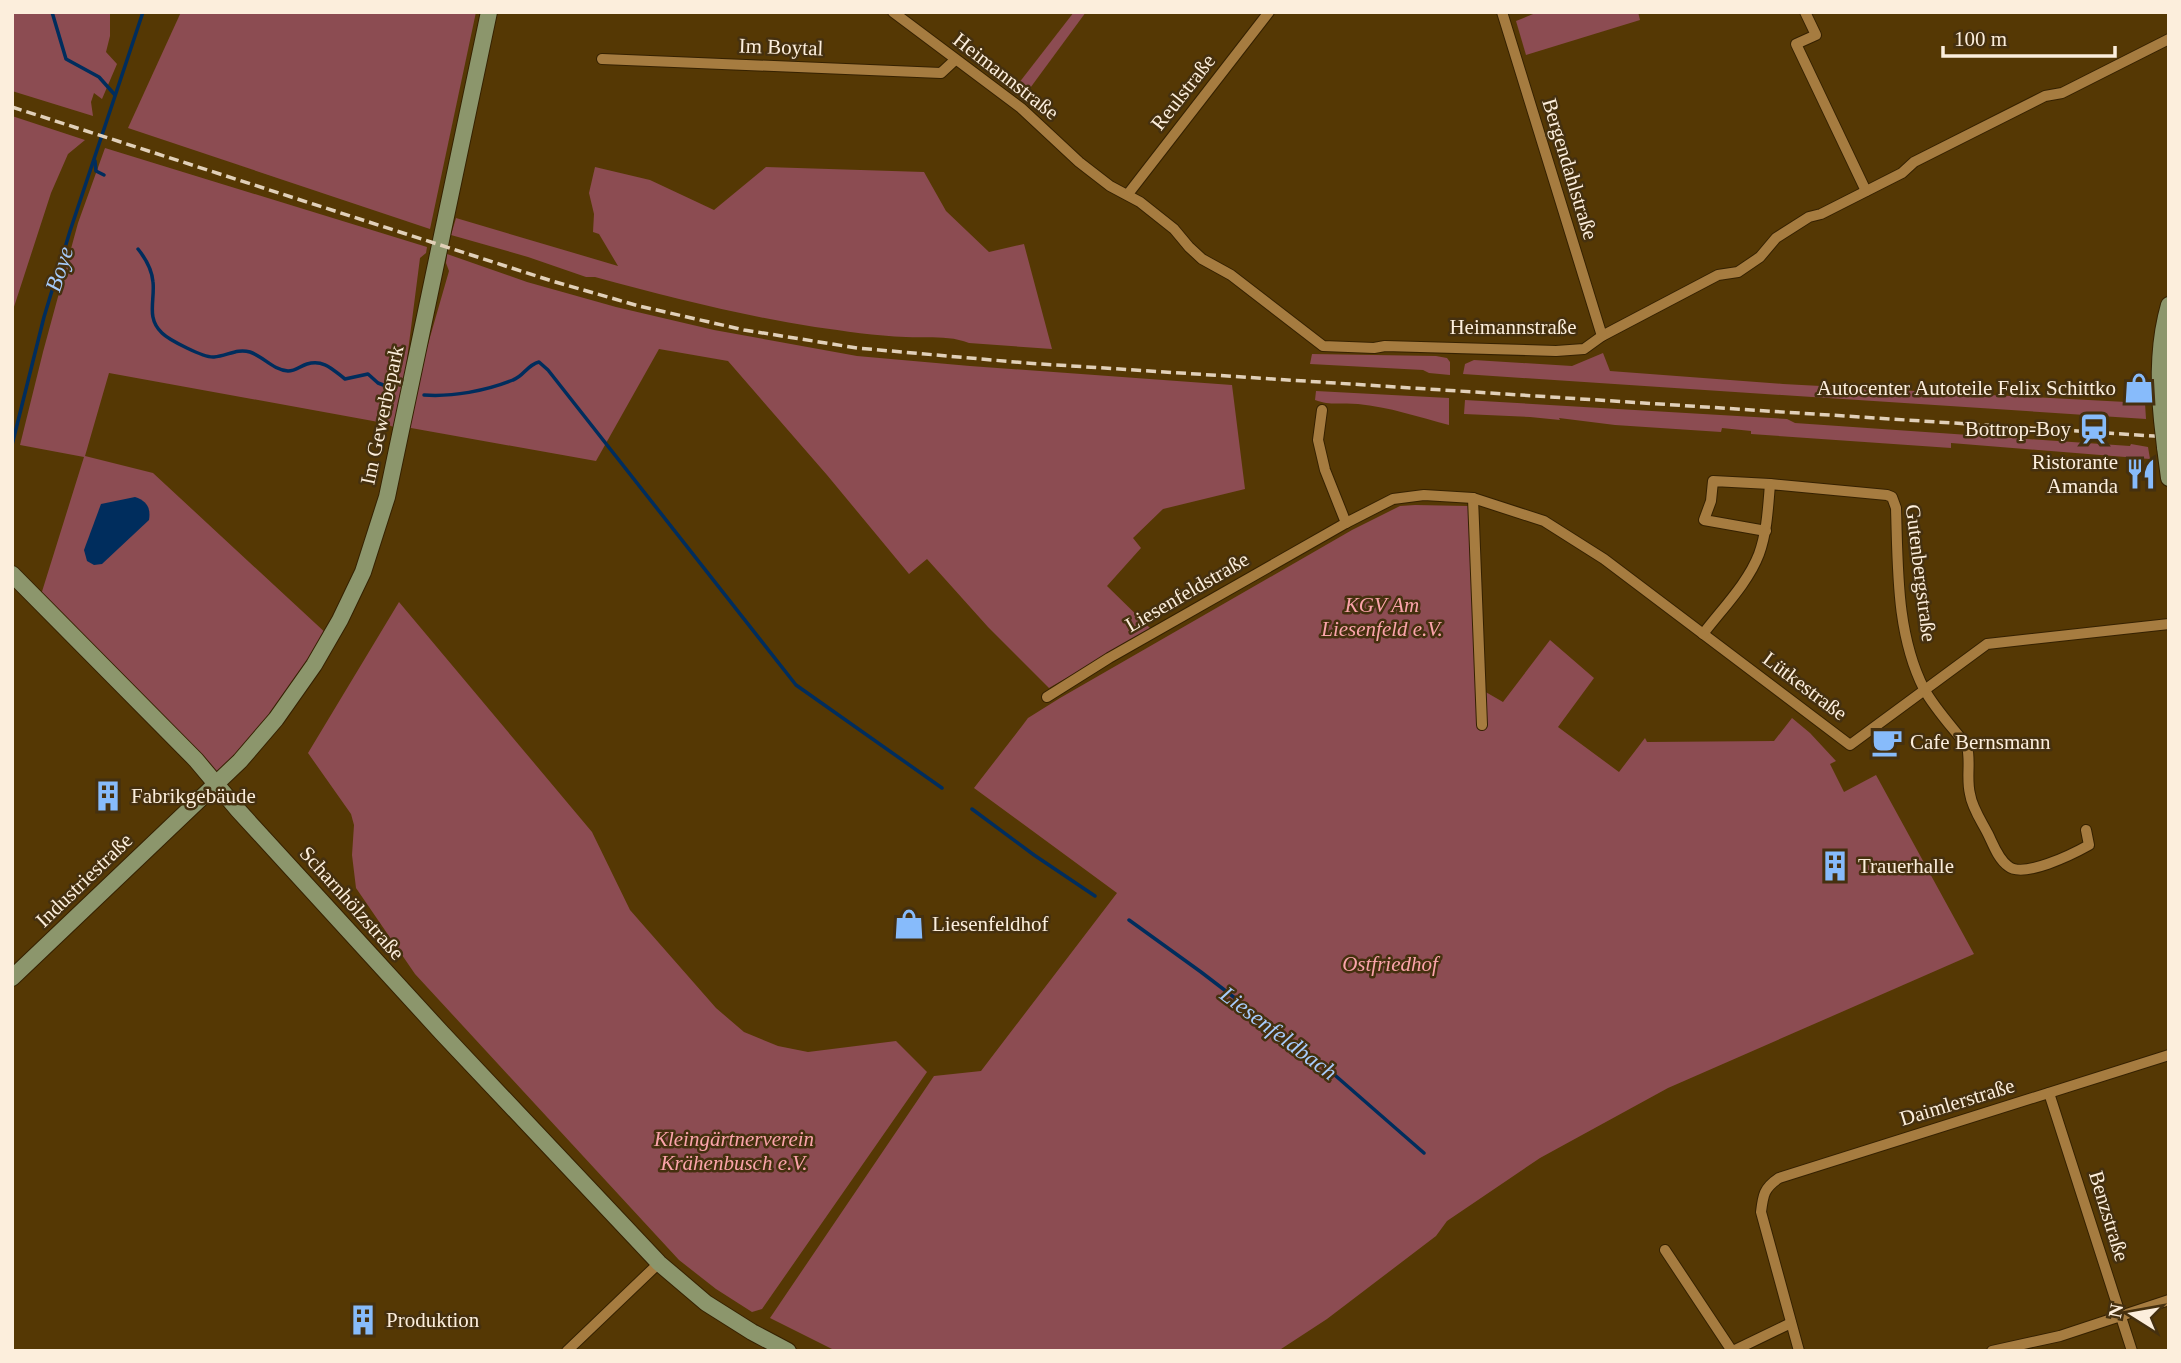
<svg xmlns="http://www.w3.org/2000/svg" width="2181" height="1363" font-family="Georgia,serif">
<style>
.green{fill:#8c4c52}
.water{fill:#002d5d}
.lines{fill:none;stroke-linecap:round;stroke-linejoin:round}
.stream{stroke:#002d5d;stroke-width:3.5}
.street-casing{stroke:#352100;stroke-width:12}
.secondary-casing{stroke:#352100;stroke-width:18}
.street{stroke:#a67c40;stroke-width:10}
.secondary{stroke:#8c966c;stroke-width:16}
.rail{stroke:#e1d0b9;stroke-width:3.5;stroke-dasharray:10 5;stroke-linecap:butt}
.secondary-bridge-casing{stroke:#352100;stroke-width:18;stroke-linecap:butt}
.secondary-bridge{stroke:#8c966c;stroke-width:16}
.labels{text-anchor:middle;stroke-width:5;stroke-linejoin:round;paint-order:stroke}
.street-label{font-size:21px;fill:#fceedc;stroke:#45300f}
.poi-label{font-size:21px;fill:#fceedc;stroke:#45300f;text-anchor:start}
.park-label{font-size:21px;font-style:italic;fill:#fba4ab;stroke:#45300f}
.water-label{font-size:23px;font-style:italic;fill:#a7ccfb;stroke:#45300f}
</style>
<rect width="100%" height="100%" fill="#553804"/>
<g class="green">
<path d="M12,12H110V36L106,52L117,64L102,99L94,93L91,102L93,116L12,91Z"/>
<path d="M181,12H476L430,229L128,128Z"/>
<path d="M1074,12H1086L1025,95L1015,88Z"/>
<path d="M1538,12H1638L1640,20L1526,55L1516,21Z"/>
<path d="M12,116L85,140L68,154L51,193L12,313Z"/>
<path d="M105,148L427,247L426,253L420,258L398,429L384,423L109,373L85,456L153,473L329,636L314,664L215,779L40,598L84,457L20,445L43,352L78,223Z"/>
<path d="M595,167L650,180L714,210L766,167L924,172L946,211L989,252L1024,244L1052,349L969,343C949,335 927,338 906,337C876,336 844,331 815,327C740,315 668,297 595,277H586L528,257L451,235L456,218L618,266L599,234L593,232L594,214L589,193Z"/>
<path d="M447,254L527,282L616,307L714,330L857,356L970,366L1232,385L1245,489L1163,509L1133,538L1141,548L1107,586L1151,629L1049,688L988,627L927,559L909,574L827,475L728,361L659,349L596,461L411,428L403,431L449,271L446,263Z"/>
<path d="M1603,353L1610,371L1783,384L2145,403L2146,419L1463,374L1465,364L1474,360L1572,366Z"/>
<path d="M1312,354L1436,356L1447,358L1450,362V375L1429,373L1423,370L1310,364Z"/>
<path d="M1316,391L1449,398V425C1419,417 1389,407 1358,404C1342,402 1331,406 1315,400Z"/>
<path d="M1465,400L1787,419L1795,423L2130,446L2131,444L2148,447L2150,459L1951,443V448L1751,434V431L1722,428L1721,432L1615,425L1559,418L1560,420L1530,417L1464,414Z"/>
<path d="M1415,505L1468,506L1477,687L1503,702L1550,640L1594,678L1558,727L1619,772L1645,738L1647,742L1774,741L1792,718L1810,733L1836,761L1830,764L1844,792L1876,775L1974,954L1668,1088L1540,1158L1447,1221L1436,1236L1327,1319L1278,1351H836L770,1318L934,1076L981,1071L1117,893L974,788L1022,726L1028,718L1060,698L1352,530L1400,506Z"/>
<path d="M399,602L592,832L630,910L716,1008L744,1032L778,1046L808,1052L896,1041L927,1072L762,1309L752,1312L716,1289L679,1260L415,974L356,888L352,855L354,825L351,814L308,753Z"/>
</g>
<path class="water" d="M135,497C147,501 151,508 149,520L102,564L94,565L87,561L84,550L101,504Z"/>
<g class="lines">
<g class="stream">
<path d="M52,12L66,59L99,77L115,95"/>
<path d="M95,161L96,171L104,175"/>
<path d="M138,249C146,259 152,269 153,282C155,301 146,318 162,333C169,340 204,358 214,357C227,356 237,348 250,352C264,357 273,370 288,371C296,371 300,366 307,364C324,359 333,370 345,379L368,374L378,383L394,389"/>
<path d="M424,395C452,397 486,391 513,380C524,376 527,365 539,362L548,370L796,685L942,788"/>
<path d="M12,445L44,317L70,231L143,12"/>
<path d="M972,809L1034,855L1095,896"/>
<path d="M1129,920L1201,972L1329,1070L1424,1153"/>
</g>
<g class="street-casing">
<g id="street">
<path d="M893,12L1021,108L1079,162L1110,186L1140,202L1174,229L1189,247L1202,259L1231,275L1323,346L1374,348L1385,346L1556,351L1584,349L1602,336L1718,275L1738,272L1760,257L1776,238L1809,217L1821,214L1902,173L1914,162L2045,96L2062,93L2169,39"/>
<path d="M1502,12L1602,336"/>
<path d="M1805,12L1816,35L1796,44L1866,191"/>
<path d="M602,59L941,73L955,60"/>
<path d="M1128,194L1269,12"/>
<path d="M1473,498L1482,725"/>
<path d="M1346,523L1393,499L1424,495L1473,498L1544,521L1604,559L1850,745L1987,644L2169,624"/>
<path d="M1766,531L1704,520L1711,501L1713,481L1770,484"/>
<path d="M1703,634C1722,609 1748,583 1759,554C1767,532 1768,508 1770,484L1887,495L1892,497L1896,508C1898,568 1896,634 1924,689C1935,709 1953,728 1967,746C1971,762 1966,778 1970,794C1972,808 1982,822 1988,834C1993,844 1998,859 2008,866C2023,879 2073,854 2089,845L2086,830"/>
<path d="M1047,697L1109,658L1346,523L1325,470L1318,440L1322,410"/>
<path d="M2049,1093L2132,1351"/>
<path d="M1665,1250L1732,1351"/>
<path d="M567,1351L659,1263"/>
<path d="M1733,1351L1791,1323"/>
<path d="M1799,1351L1761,1212C1763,1195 1764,1188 1779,1178L2169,1055"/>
<path d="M1992,1351L2060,1336L2169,1300"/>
</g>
</g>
<g class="secondary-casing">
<g id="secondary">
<path d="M2162,420C2158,381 2158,343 2169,305"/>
<path d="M2165,447L2169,478"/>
<path d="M12,574L196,760L238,810L442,1033L659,1263L706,1303L752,1332L788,1351"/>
<path d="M12,978L240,761L276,719L314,665L340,620L363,572L387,497L489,12"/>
</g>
</g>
<use href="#street" class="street"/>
<use href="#secondary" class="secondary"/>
<path class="rail" d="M12,107L552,281L639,306L744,330L801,339L857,348L1026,363L2169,437"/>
<g class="secondary-bridge-casing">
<path id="secondary-bridge" d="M2162,420L2165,447"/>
</g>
<use href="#secondary-bridge" class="secondary-bridge"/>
</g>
<defs>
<g id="shop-bare" transform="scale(2.415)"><path d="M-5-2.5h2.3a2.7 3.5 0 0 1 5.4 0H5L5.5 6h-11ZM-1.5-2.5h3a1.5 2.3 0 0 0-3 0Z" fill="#87bbfb" stroke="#45300f" stroke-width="2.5" paint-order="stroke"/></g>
<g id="station-bare" transform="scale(2.415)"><path d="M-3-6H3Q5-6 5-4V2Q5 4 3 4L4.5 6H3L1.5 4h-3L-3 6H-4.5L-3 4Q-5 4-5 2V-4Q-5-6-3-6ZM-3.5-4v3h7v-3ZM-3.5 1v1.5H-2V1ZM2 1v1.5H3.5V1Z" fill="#87bbfb" stroke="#45300f" stroke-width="2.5" paint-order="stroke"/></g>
<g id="restaurant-bare" transform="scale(2.415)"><path d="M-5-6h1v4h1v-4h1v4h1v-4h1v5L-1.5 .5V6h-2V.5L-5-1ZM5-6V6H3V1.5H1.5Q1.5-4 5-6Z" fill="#87bbfb" stroke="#45300f" stroke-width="2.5" paint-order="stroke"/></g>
<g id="cafe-bare" transform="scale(2.415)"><path d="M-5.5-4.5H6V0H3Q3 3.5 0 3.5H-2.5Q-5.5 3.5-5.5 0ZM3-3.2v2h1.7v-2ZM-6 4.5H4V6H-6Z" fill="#87bbfb" stroke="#45300f" stroke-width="2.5" paint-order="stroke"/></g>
<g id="building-bare" transform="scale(2.415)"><path d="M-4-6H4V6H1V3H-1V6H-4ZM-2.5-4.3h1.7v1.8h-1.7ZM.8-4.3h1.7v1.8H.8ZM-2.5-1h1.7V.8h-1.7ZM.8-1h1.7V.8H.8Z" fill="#87bbfb" stroke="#45300f" stroke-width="2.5" paint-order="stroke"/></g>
</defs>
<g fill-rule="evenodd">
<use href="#shop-bare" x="2139" y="388"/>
<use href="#station-bare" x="2094" y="429"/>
<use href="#restaurant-bare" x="2141" y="474"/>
<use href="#cafe-bare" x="1887" y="742"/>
<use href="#building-bare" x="108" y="796"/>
<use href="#building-bare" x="1835" y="866"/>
<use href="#shop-bare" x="909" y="924"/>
<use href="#building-bare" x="363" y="1320"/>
</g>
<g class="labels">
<g class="street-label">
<text transform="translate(781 47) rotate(2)" y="7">Im Boytal</text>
<text transform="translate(1006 76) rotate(38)" y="7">Heimannstraße</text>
<text transform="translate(1183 92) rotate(-52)" y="7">Reulstraße</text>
<text transform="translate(1570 169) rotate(73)" y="7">Bergendahlstraße</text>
<text x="1513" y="334">Heimannstraße</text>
<text transform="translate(382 415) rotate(-78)" y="7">Im Gewerbepark</text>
<text transform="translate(1921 573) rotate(83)" y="7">Gutenbergstraße</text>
<text transform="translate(1187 592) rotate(-30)" y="7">Liesenfeldstraße</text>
<text transform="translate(1805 686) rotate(37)" y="7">Lütkestraße</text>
<text transform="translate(84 880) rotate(-44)" y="7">Industriestraße</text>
<text transform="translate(352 903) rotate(48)" y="7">Scharnhölzstraße</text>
<text transform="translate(1957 1102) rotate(-17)" y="7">Daimlerstraße</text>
<text transform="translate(2109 1216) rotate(73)" y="7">Benzstraße</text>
</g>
<g class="poi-label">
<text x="2116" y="395" text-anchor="end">Autocenter Autoteile Felix Schittko</text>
<text x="2071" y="436" text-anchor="end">Bottrop-Boy</text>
<text x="2118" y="469" text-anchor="end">Ristorante<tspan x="2118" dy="24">Amanda</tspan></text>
<text x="1910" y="749">Cafe Bernsmann</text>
<text x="131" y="803">Fabrikgebäude</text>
<text x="1858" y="873">Trauerhalle</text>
<text x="932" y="931">Liesenfeldhof</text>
<text x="386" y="1327">Produktion</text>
</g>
<g class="park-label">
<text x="1382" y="612">KGV Am<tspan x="1382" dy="24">Liesenfeld e.V.</tspan></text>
<text x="1390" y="971">Ostfriedhof</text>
<text x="734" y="1146">Kleingärtnerverein<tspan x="734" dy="24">Krähenbusch e.V.</tspan></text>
</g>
<g class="water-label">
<text transform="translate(59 269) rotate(-72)" y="8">Boye</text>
<text transform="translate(1279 1033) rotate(37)" y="8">Liesenfeldbach</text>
</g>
</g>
<rect width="2181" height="1363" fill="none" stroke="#fceedc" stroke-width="28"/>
<g transform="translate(2132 1314) rotate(281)" stroke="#45300f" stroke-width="5" paint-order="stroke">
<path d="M0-5L12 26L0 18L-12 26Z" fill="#fceedc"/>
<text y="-10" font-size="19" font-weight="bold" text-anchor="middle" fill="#fceedc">N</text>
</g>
<path d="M1943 46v10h172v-10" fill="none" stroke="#fceedc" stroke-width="3.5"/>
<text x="1954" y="46" font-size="21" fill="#fceedc" stroke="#45300f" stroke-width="5" paint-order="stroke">100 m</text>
</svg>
